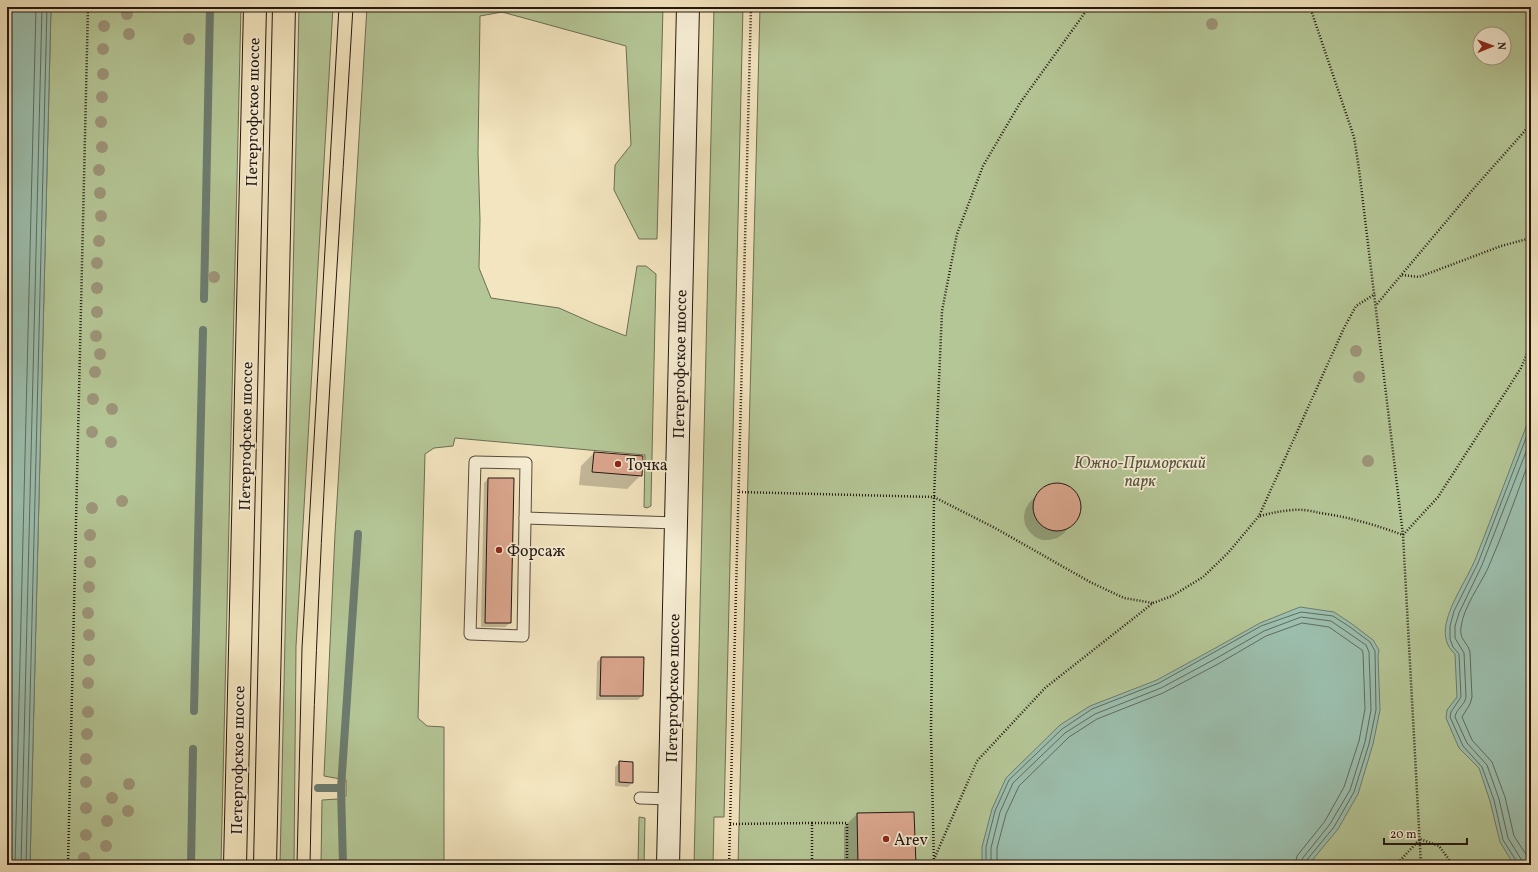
<svg xmlns="http://www.w3.org/2000/svg" width="1538" height="872" font-family="Vollkorn,serif">
<style>
.green{fill:#b5c696;stroke:#6c6e54;fill-rule:evenodd}
.water{fill:#9cbfae;stroke:#6c7c70}
.shadow{fill:#0003}
.lines{fill:none;stroke-linecap:round;stroke-linejoin:round}
.shore{stroke:#606b60;stroke-width:1}
.stream{stroke:#6c7c70;stroke-width:8}
.building{fill:#dba68e;stroke:#231712}
.lane-casing{stroke:#574a3d;stroke-width:13}
.secondary-casing{stroke:#231712;stroke-width:24}
.primary-casing{stroke:#231712;stroke-width:24}
.path{stroke:#231712;stroke-width:2.5;stroke-dasharray:1 2;stroke-linecap:butt}
.lane{stroke:#f7eed5;stroke-width:11}
.secondary{stroke:#f7eed5;stroke-width:22}
.primary{stroke:#f3e5bf;stroke-width:22}
.tram{stroke:#231712;stroke-width:1}
.tree{fill:#9d9579}
.poi-dot{fill:#8f2418;stroke:#f7eed5;stroke-width:1.5}
.labels{text-anchor:middle;stroke-width:3.5;stroke-linejoin:round;paint-order:stroke}
.street-label{font-size:16px;fill:#231712;stroke:#f7eed5}
.park-label{font-size:16px;font-style:italic;fill:#565440;stroke:#f7eed5}
.poi-label{font-size:16px;fill:#231712;stroke:#f7eed5;text-anchor:start}
</style>
<rect width="100%" height="100%" fill="#f3e5bf"/>
<filter id="stains"><feTurbulence type="fractalNoise" baseFrequency=".005" numOctaves="4"/><feColorMatrix values="0 0 0 0 .2 0 0 0 0 .09 0 0 0 0 .02 0 0 0 .5 -.17"/></filter>
<radialGradient id="worn" r=".72"><stop offset=".6" stop-color="#630" stop-opacity="0"/><stop offset="1" stop-color="#630" stop-opacity=".3"/></radialGradient>
<g class="green">
<path d="M51,7H241L221,865H30Z"/>
<path d="M299,7H333L296,646L294,865H280Z"/>
<path d="M367,7H663L657,239H639L614,190L615,165L631,145L626,46L502,12L480,16L478,153L480,220L479,268L491,298L559,308L595,324L626,336L637,266H646L656,274L651,501V506L647,508L644,507L645,455L455,438L453,446L434,448L425,454L418,718L427,726L444,727V865H321L322,800L338,799L346,796V780L324,776L335,534Z"/>
<path d="M714,7H743L724,817H714L713,865H694Z"/>
<path d="M760,7H1531V865H738ZM1480,34H1504V58H1480Z"/>
<path d="M639,817L645,818L644,865H638Z"/>
</g>
<g class="water">
<path d="M7,7H51L30,865H7Z"/>
<path d="M1531,414V865H1514L1500,842L1490,801L1479,768L1459,748L1446,718L1447,710L1457,697L1455,654C1446,646 1444,636 1446,624C1451,601 1466,581 1475,560C1494,512 1512,463 1531,414Z"/>
<path d="M1300,607L1334,612L1352,624L1373,640L1379,650L1378,656L1380,710L1373,744L1358,794L1338,829L1309,864L982,865V847L992,809L1006,778L1060,725L1090,706L1157,680L1210,651L1260,623Z"/>
</g>
<g class="shadow">
<path d="M594,453L641,475L627,489L579,485L581,466Z"/>
<path d="M488,479L510,623L505,627H481L484,483Z"/>
<path d="M1059,484L1066,486L1073,490L1078,496L1080,503V511L1078,518L1063,534L1057,538L1049,540H1042L1035,537L1029,531L1025,525L1024,517L1025,510L1029,503L1044,488L1051,485Z"/>
<path d="M601,658L642,696L638,700H596L597,662Z"/>
<path d="M620,762L632,783L628,787L615,786V767Z"/>
<path d="M857,814L914,865H844V827Z"/>
</g>
<g class="lines">
<g class="shore">
<path d="M15,865L36,7"/>
<path d="M21,865L42,7"/>
<path d="M26,865L47,7"/>
<path d="M986,865V847L995,811L1009,780L1062,729L1092,709L1159,683L1261,626L1301,612L1333,616L1350,627L1370,642L1375,651L1376,710L1369,744L1354,792L1334,827L1306,861V865"/>
<path d="M991,865V848L1000,812L1013,783L1065,733L1095,714L1161,688L1215,659L1264,631L1301,617L1331,621L1366,645L1369,652L1371,710L1365,742L1350,790L1330,824L1302,859L1301,865"/>
<path d="M997,865V848L1006,814L1019,786L1069,737L1097,719L1163,693L1218,664L1266,636L1302,623L1329,627L1362,650L1363,653L1365,709L1359,741L1344,787L1325,821L1297,856L1295,865"/>
<path d="M1518,865L1517,862L1503,840L1494,800L1482,767L1463,746L1450,717L1451,712L1461,697L1459,654L1453,647L1450,639V626L1454,611L1478,563L1531,425"/>
<path d="M1523,865L1521,859L1508,838L1499,799L1487,765L1467,743L1455,717C1456,709 1465,705 1466,697L1464,653L1455,638V626L1459,613L1482,565L1531,439"/>
<path d="M1529,865L1527,856L1514,836L1505,797L1492,762L1472,740L1462,717L1470,704L1472,697L1470,652C1467,641 1459,640 1461,627C1464,606 1479,587 1488,568C1504,532 1517,493 1531,456"/>
</g>
<g class="stream">
<path d="M204,299L210,7"/>
<path d="M194,711L203,330"/>
<path d="M318,788H341L358,534"/>
<path d="M341,788L343,865"/>
<path d="M191,865L193,749"/>
</g>
</g>
<g class="building">
<path d="M594,452L643,456L642,476L592,472Z"/>
<path d="M488,478H514L511,623H485Z"/>
<circle cx="1057" cy="507" r="24"/>
<path d="M601,657H644L643,696H600Z"/>
<path d="M619,761L633,762V783L619,782Z"/>
<path d="M914,812L916,865H858L857,813Z"/>
</g>
<g class="lines">
<g class="lane-casing">
<g id="lane">
<path d="M475,462L526,463L523,636L470,634Z"/>
<path d="M525,518L676,523"/>
<path d="M640,798L670,799"/>
</g>
</g>
<g class="secondary-casing">
<path id="secondary" d="M668,865L688,7"/>
</g>
<g class="primary-casing">
<g id="primary">
<path d="M235,865L255,7"/>
<path d="M265,865L284,7"/>
</g>
</g>
<g class="path">
<path d="M1310,7L1354,137L1359,169L1403,535L1421,865"/>
<path d="M1402,275L1419,277L1501,246L1531,238"/>
<path d="M1377,304L1475,187L1531,124"/>
<path d="M739,492L934,497L995,528L1090,582L1124,598L1153,603"/>
<path d="M1260,516C1271,513 1281,511 1293,510C1302,509 1312,511 1320,513C1349,517 1376,525 1403,535L1438,497L1521,368L1531,344"/>
<path d="M812,823H847V865"/>
<path d="M730,824L812,823V865"/>
<path d="M935,857L977,761L1045,688L1153,603L1172,596L1203,577L1228,553L1259,516L1344,328L1356,306L1375,294"/>
<path d="M68,865L88,7"/>
<path d="M729,865L751,7"/>
<path d="M934,865L931,732L934,497L942,311L957,234L983,166L1020,103L1089,7"/>
<path d="M1396,865L1420,839L1439,846L1453,865"/>
</g>
<use href="#lane" class="lane"/>
<use href="#secondary" class="secondary"/>
<use href="#primary" class="primary"/>
<g class="tram">
<path d="M297,865L302,648L339,7"/>
<path d="M310,865C315,579 336,293 353,7"/>
</g>
</g>
<g class="tree">
<circle cx="127" cy="14" r="6"/>
<circle cx="1212" cy="24" r="6"/>
<circle cx="104" cy="26" r="6"/>
<circle cx="129" cy="34" r="6"/>
<circle cx="189" cy="39" r="6"/>
<circle cx="103" cy="49" r="6"/>
<circle cx="103" cy="74" r="6"/>
<circle cx="102" cy="97" r="6"/>
<circle cx="101" cy="122" r="6"/>
<circle cx="102" cy="147" r="6"/>
<circle cx="99" cy="170" r="6"/>
<circle cx="100" cy="193" r="6"/>
<circle cx="101" cy="216" r="6"/>
<circle cx="99" cy="241" r="6"/>
<circle cx="97" cy="263" r="6"/>
<circle cx="214" cy="277" r="6"/>
<circle cx="97" cy="288" r="6"/>
<circle cx="97" cy="312" r="6"/>
<circle cx="96" cy="336" r="6"/>
<circle cx="1356" cy="351" r="6"/>
<circle cx="100" cy="354" r="6"/>
<circle cx="95" cy="372" r="6"/>
<circle cx="1359" cy="377" r="6"/>
<circle cx="93" cy="399" r="6"/>
<circle cx="112" cy="409" r="6"/>
<circle cx="92" cy="432" r="6"/>
<circle cx="111" cy="442" r="6"/>
<circle cx="1368" cy="461" r="6"/>
<circle cx="122" cy="501" r="6"/>
<circle cx="92" cy="508" r="6"/>
<circle cx="90" cy="535" r="6"/>
<circle cx="90" cy="562" r="6"/>
<circle cx="89" cy="587" r="6"/>
<circle cx="88" cy="613" r="6"/>
<circle cx="89" cy="635" r="6"/>
<circle cx="89" cy="660" r="6"/>
<circle cx="88" cy="683" r="6"/>
<circle cx="88" cy="712" r="6"/>
<circle cx="87" cy="734" r="6"/>
<circle cx="86" cy="759" r="6"/>
<circle cx="86" cy="782" r="6"/>
<circle cx="129" cy="784" r="6"/>
<circle cx="112" cy="798" r="6"/>
<circle cx="86" cy="808" r="6"/>
<circle cx="128" cy="811" r="6"/>
<circle cx="107" cy="821" r="6"/>
<circle cx="86" cy="835" r="6"/>
<circle cx="106" cy="846" r="6"/>
<circle cx="84" cy="858" r="6"/>
</g>
<g class="poi-dot">
<circle cx="618" cy="464" r="4"/>
<circle cx="499" cy="550" r="4"/>
<circle cx="886" cy="839" r="4"/>
</g>
<g class="labels">
<g class="street-label">
<text transform="translate(252 112) rotate(-89)" y="6">Петергофское шоссе</text>
<text transform="translate(679 364) rotate(-89)" y="6">Петергофское шоссе</text>
<text transform="translate(245 436) rotate(-89)" y="6">Петергофское шоссе</text>
<text transform="translate(672 688) rotate(-89)" y="6">Петергофское шоссе</text>
<text transform="translate(237 760) rotate(-89)" y="6">Петергофское шоссе</text>
</g>
<g class="park-label">
<text x="1140" y="468">Южно-Приморский<tspan x="1140" dy="18">парк</tspan></text>
</g>
<g class="poi-label">
<text x="626" y="470">Точка</text>
<text x="507" y="556">Форсаж</text>
<text x="894" y="845">Arev</text>
</g>
</g>
<rect width="1538" height="872" fill="none" stroke="#f3e5bf" stroke-width="24"/>
<rect x="8" y="8" width="1522" height="856" fill="none" stroke="#231712" stroke-width="2"/>
<rect x="12" y="12" width="1514" height="848" fill="none" stroke="#231712"/>
<g transform="translate(1492 46) rotate(89)"><circle r="19" fill="#f7eed5" stroke="#a29887"/>
<path d="M0-3L7 15L0 10L-7 15Z" fill="#8f2418"/>
<text y="-6" font-size="11" font-weight="bold" text-anchor="middle" fill="#231712">N</text>
</g>
<path d="M1384 838v6h83v-6" fill="none" stroke="#231712" stroke-width="2"/>
<text x="1390" y="838" font-size="12" fill="#231712" stroke="#f7eed5" stroke-width="3" paint-order="stroke">20 m</text>
<rect width="100%" height="100%" filter="url(#stains)"/>
<rect width="100%" height="100%" fill="url(#worn)"/>
</svg>
